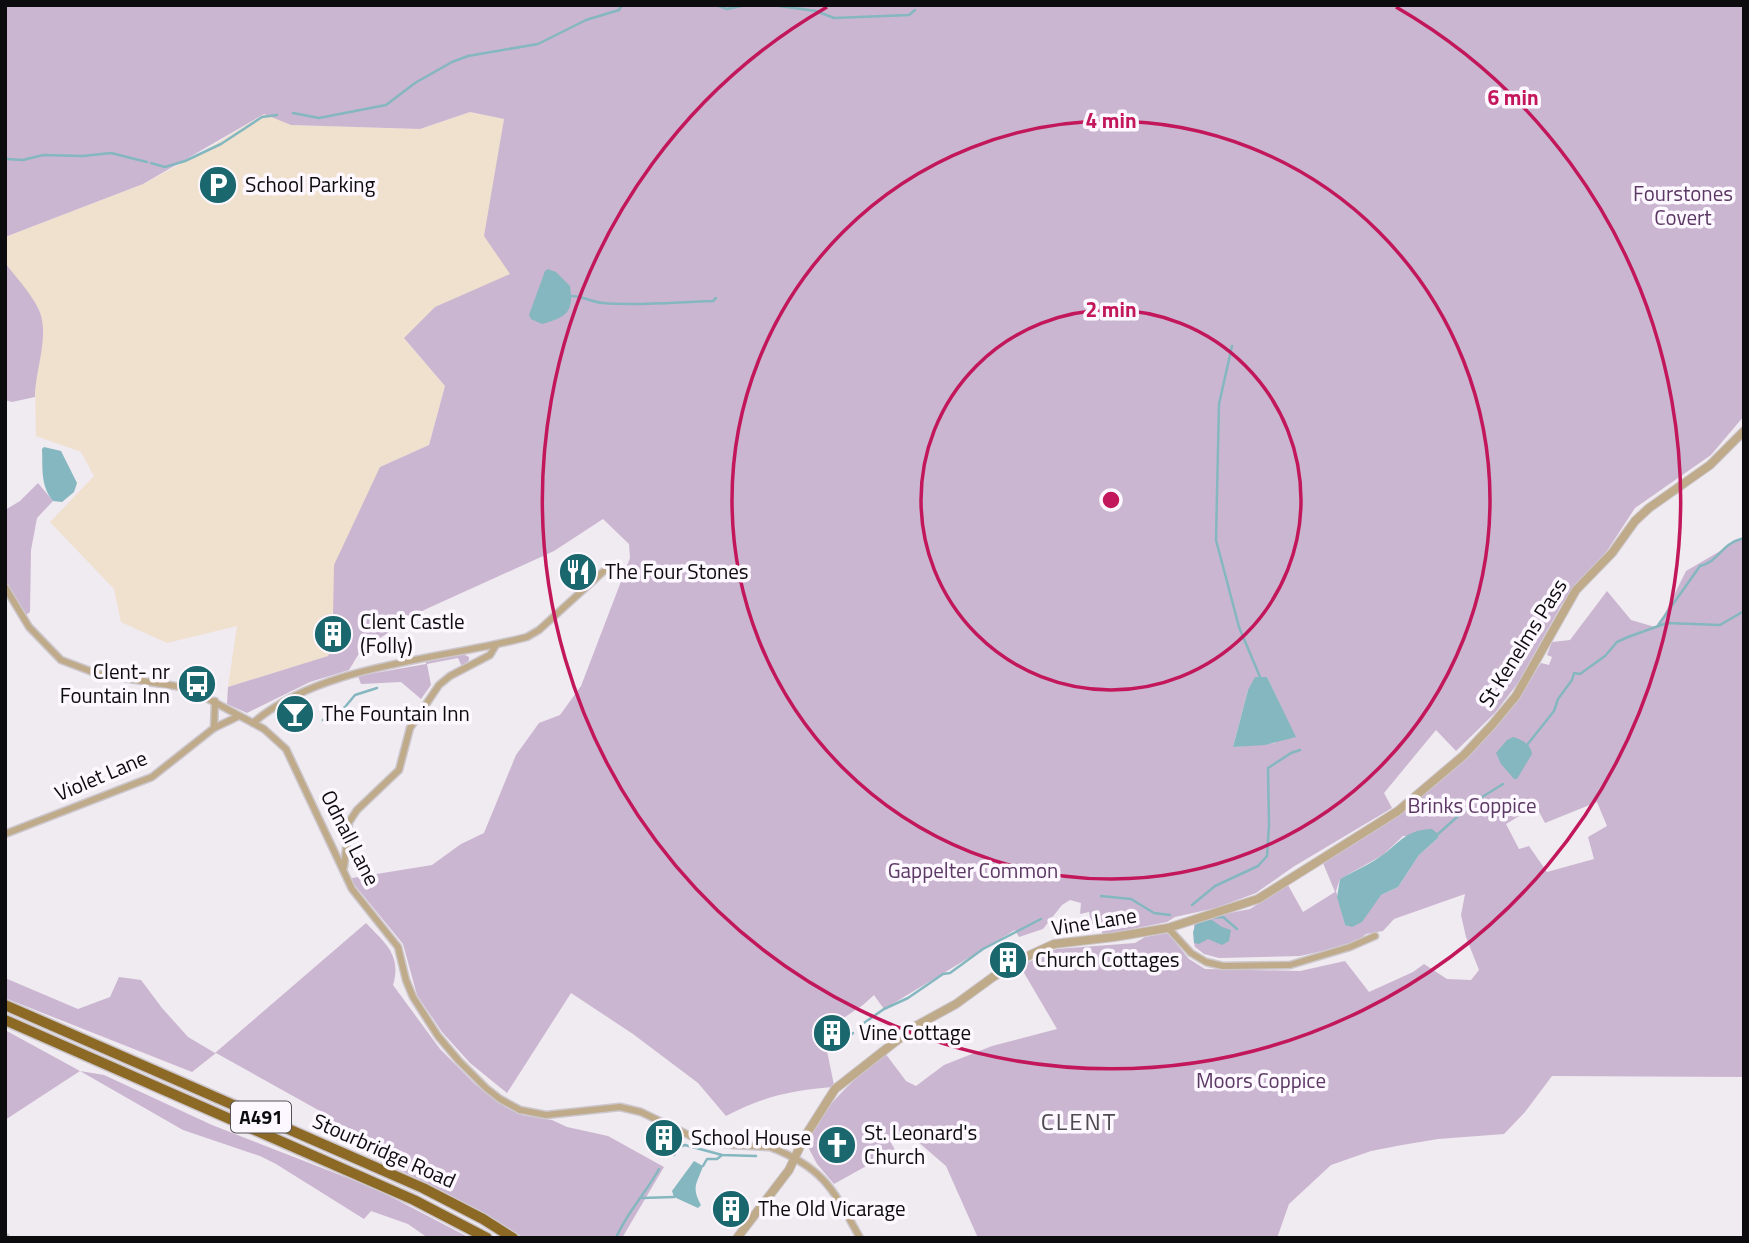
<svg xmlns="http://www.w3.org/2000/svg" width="1749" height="1243" font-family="'Titillium Web',sans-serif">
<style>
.education{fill:#f0e0ce}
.green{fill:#cbb6d1;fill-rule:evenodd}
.water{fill:#84b7bf}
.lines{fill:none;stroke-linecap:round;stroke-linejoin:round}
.stream{stroke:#84b7bf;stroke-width:2.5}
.minor-casing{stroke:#ccc6cd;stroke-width:9}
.tertiary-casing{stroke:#ccc6cd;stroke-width:10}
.trunk-casing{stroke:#ccc6cd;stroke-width:13}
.minor{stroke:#bfab8a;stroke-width:6}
.tertiary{stroke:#bfab8a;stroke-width:8}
.trunk{stroke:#8c6a26;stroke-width:10}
.ring{fill:none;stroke:#c2185b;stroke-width:3.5}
.labels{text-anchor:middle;stroke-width:7;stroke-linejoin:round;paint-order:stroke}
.shield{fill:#fdf8ff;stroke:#545256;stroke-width:2}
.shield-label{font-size:19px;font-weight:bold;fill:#0c0b0d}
.poi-label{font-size:21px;fill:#0c0b0d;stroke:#fdf8ff;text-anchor:start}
.park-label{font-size:21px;fill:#5c3865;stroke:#fdf8ff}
.street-label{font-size:21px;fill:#0c0b0d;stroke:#fdf8ff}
.quarter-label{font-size:24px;letter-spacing:2px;fill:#4e4a4f;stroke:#fdf8ff}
.centre{fill:#c2185b;stroke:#fdf8ff;stroke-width:3.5}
.ring-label{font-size:21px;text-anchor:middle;font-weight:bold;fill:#c2185b;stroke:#fdf8ff;stroke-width:7;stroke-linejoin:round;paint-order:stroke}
</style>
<rect width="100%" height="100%" fill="#f0eaf1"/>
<path class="education" d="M470,112L504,119L496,176L511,274L478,289L404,338L445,386L429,445L380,467L340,646L329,656L228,687L237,626L167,643L121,622L114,589L50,522L94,476L81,452L36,436L35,380L43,332L39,310L5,263V237L143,184L199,154L264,114L292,125L420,129Z"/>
<g class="green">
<path d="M5,5H1744V416L1711,455L1635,508L1607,551L1562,604L1518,683L1495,713L1456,751L1436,730L1384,793L1392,808L1293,867L1256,893L1216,908L1175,917L1167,922L1103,935L1099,924L1092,925L1089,912L1080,914L1081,903L1070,900L1062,905L1043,929L1019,937L1015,930L884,1009L874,995L863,1005L821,1033L820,1038L827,1051L834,1085L832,1087C790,1091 764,1096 726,1116L698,1083L633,1034L571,993L507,1093L470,1063L442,1032L417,995L403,944L353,883L352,878L432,865L461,844L484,833L516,755L539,723L560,715L581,686L630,558L629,544L603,519L554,551L424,610L361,650L349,670L310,682L247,713L227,704L228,687L328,656L331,650L340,646L343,626L333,616L334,565L380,467L429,445L445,386L404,338L435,307L510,274L484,236L504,119L470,112L420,129L291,125L264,114L143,184L5,237ZM1267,677L1287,720L1275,743L1233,747L1248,690Z"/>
<path d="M5,263C16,277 30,292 38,308C51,333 35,370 35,397L12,402L5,400Z"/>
<path d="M38,483L53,501L37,518L31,550L30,612L26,615L5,584V510L20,501Z"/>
<path d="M1744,537V1077L1552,1076L1525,1112L1504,1134L1438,1139L1402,1145L1371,1151L1331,1165L1289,1204L1277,1238H978L946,1166L917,1141L889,1139L895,1150L834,1184L817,1164L807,1145C822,1105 854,1080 885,1053L906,1081L916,1086L944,1065L992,1046L1057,1029L1020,966L1056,949L1135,943L1145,937L1168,933L1189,959L1205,969L1300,971L1345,961L1369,992L1413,972L1424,964L1447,979L1471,980L1479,970L1466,937L1461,915L1465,894L1394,919L1383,931L1366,934L1354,944L1300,956L1219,958L1204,954L1195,947L1194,943V920L1250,909L1288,885L1303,912L1335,892L1323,863L1399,815L1457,766L1496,727L1541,663L1549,665L1552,657L1547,655L1552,642L1570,640L1607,591L1631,620L1655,627L1663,617L1686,571ZM1597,802L1607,826L1588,837L1594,859L1547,872L1529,846L1519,849L1506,824L1536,806L1545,823ZM1403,836L1438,838L1419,855L1398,887L1381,895L1345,925L1336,891L1340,879L1383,855Z"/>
<path d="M463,654L469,657V660L462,667L458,658L427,664L431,685L421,699L401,682L361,684L358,676L426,664V661Z"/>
<path d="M366,923C385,943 402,955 393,985L440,1049L475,1084L505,1107L522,1115L552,1120L567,1127L608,1136L664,1167L622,1238H524L427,1183L336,1140L314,1115L320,1111L216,1053L192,1072L5,998V978L78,1009L110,997L119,977L141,980L162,1008L188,1037L215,1053Z"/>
<path d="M5,1030L80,1071L104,1075L212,1125L376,1189L470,1238H428L408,1224L371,1211L364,1219L276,1164L260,1156L183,1130L80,1071L5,1120Z"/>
</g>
<g class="water">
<path d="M548,269L556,272L570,286C574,312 567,317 542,324L531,319L529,315L545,271Z"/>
<path d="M44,447L61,451L77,483L74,492L62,502L53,501C40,485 43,468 42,449Z"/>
<path d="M1255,677H1267L1296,737L1265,745L1233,747L1248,690Z"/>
<path d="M1513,737C1522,739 1531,745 1532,754L1517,779H1514L1501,764L1496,753L1507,740Z"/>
<path d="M1432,829L1438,834V838L1419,855L1398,887L1381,895L1362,922L1352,927L1345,925L1337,897L1340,879C1354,871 1371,864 1384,854C1402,840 1407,830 1432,829Z"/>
<path d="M1212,920L1222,927L1231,930L1229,941L1222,945L1208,939L1199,944L1194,943L1193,932L1197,921Z"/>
<path d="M694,1161L703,1166C697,1184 691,1186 701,1205L698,1208L674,1197L672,1191Z"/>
</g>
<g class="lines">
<g class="stream">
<path d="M716,5L727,9L746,5"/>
<path d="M772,5L816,11L834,18L909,15L915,10"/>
<path d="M293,113L319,118L386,105L415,83L452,62L468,56L538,44L586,20L619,10L622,5"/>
<path d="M5,159L23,160L43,155L83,156L111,153L147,162"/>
<path d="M151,163L165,167L185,161L221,144L262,117L277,115"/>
<path d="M571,296C583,296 591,302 603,303C639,306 676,302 713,301L716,298"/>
<path d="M1232,346L1219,404L1216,540L1239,627L1260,677"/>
<path d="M1659,624L1700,566C1720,561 1720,544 1744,538"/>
<path d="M323,720L345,707L355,695L377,688"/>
<path d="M1527,745L1554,711L1558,699L1572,680L1574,673L1580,674L1605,656L1617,642L1628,637L1667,623L1720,625L1744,611"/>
<path d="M1438,834L1474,802L1503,784"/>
<path d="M1101,896L1131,899L1154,913L1170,915"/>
<path d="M1192,905L1215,886L1258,866L1267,856L1269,825L1268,768L1291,753L1300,750"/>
<path d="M1210,918L1223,917L1237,929"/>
<path d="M861,1025L884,1009L908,998L943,974L950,973L983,949L1041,919"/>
<path d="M836,1047L853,1033"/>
<path d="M674,1155L679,1147L685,1145L722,1155L756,1156"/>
<path d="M703,1166L707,1159H717L722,1155"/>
<path d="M642,1198L674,1197"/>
<path d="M616,1238C627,1212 646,1193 659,1169"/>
</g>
<g class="minor-casing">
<g id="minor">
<path d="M5,587L29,627L61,660L98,674L188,688L264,729L286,749L352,889L398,947L406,980L413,997L438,1036L459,1061L486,1088L500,1099L520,1110L546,1115L620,1107L641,1112L701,1141L733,1145L768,1147L804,1138"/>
<path d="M253,723C321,664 440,660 527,637L539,630L605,570"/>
<path d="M214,728L215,701"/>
<path d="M5,834L152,777L214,728L239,716"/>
<path d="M344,867L349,822L357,810L399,770L410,728L439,685L450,676L490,655L496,645"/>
<path d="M1168,928L1191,953L1206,962L1223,966L1290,965L1350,947L1375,936"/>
<path d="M770,1147C824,1168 833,1189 860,1238"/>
<path d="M5,1237L6,1238"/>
</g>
</g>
<g class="tertiary-casing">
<path id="tertiary" d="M737,1238L789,1170L804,1138L835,1089L914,1027L956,1004L993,977L1030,955L1054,944L1114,937L1168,928L1258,899L1398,811L1464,755L1492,725L1516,696L1576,590L1612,553L1635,521L1649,508L1710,465L1744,431"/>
</g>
<g class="trunk-casing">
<g id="trunk">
<path d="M5,1005L423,1188L483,1219L513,1238"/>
<path d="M5,1020L414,1200L487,1238"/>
</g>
</g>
<use href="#minor" class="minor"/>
<use href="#tertiary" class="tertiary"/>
<use href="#trunk" class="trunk"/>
</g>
<g class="ring">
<circle cx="1111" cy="500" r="190"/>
<circle cx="1111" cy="500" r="379"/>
<path d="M1396 7A569 569 0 1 1 827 7"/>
</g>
<defs>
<g id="parking-disc" transform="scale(2.0125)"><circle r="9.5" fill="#1a676e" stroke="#fdf8ff"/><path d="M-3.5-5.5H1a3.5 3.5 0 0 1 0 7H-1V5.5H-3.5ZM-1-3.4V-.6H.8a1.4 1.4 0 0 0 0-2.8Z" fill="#fff"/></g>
<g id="restaurant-disc" transform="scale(2.0125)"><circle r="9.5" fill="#1a676e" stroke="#fdf8ff"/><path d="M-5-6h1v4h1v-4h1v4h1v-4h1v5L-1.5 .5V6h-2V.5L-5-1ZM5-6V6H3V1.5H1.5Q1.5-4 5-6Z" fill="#fff"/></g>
<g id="building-disc" transform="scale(2.0125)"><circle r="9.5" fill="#1a676e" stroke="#fdf8ff"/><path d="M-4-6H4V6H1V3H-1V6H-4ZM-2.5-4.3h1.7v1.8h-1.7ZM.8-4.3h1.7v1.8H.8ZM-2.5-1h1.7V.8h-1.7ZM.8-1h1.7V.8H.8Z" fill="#fff"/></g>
<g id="bus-disc" transform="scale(2.0125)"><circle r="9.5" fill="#1a676e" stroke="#fdf8ff"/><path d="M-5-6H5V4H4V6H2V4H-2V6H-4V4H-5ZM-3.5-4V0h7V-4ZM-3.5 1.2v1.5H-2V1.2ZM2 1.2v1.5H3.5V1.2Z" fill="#fff"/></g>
<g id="bar-disc" transform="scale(2.0125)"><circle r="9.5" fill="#1a676e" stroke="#fdf8ff"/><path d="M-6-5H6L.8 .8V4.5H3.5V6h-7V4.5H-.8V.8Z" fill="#fff"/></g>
<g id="church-disc" transform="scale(2.0125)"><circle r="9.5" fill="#1a676e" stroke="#fdf8ff"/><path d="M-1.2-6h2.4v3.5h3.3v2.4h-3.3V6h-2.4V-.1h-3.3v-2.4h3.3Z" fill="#fff"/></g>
</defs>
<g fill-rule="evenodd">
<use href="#parking-disc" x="218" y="185"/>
<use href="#restaurant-disc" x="578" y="572"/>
<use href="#building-disc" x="333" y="634"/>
<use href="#bus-disc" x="197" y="684"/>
<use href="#bar-disc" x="295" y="714"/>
<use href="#building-disc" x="1008" y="960"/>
<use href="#building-disc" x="832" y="1033"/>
<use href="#building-disc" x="664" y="1138"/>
<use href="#church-disc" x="837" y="1145"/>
<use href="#building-disc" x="731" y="1209"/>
</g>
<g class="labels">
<rect class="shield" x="231" y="1101.5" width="60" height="31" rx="5"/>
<g class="shield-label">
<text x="261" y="1124">A491</text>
</g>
<g class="poi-label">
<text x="245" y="192">School Parking</text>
<text x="605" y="579">The Four Stones</text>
<text x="360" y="629">Clent Castle<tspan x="360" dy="24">(Folly)</tspan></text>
<text x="170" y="679" text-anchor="end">Clent- nr<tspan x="170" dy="24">Fountain Inn</tspan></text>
<text x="322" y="721">The Fountain Inn</text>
<text x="1035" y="967">Church Cottages</text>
<text x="859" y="1040">Vine Cottage</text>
<text x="864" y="1140">St. Leonard's<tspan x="864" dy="24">Church</tspan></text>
<text x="691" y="1145">School House</text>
<text x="758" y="1216">The Old Vicarage</text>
</g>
<g class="park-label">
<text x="1683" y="201">Fourstones<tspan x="1683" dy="24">Covert</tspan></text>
<text x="1472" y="813">Brinks Coppice</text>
<text x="973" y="878">Gappelter Common</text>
<text x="1261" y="1088">Moors Coppice</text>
</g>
<g class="street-label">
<text transform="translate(1523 643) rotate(-58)" y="7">St Kenelms Pass</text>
<text transform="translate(101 776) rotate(-23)" y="7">Violet Lane</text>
<text transform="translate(350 838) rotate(63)" y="7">Odnall Lane</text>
<text transform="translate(1094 922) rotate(-9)" y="7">Vine Lane</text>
<text transform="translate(384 1151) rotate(24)" y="7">Stourbridge Road</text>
</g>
<g class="quarter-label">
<text x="1079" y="1130">CLENT</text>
</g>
</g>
<circle cx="1111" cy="500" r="10" class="centre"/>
<g class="ring-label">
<text x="1513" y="105">6 min</text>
<text x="1111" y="128">4 min</text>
<text x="1111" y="317">2 min</text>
</g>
<rect width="1749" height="1243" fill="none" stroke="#0c0b0d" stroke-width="14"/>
</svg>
